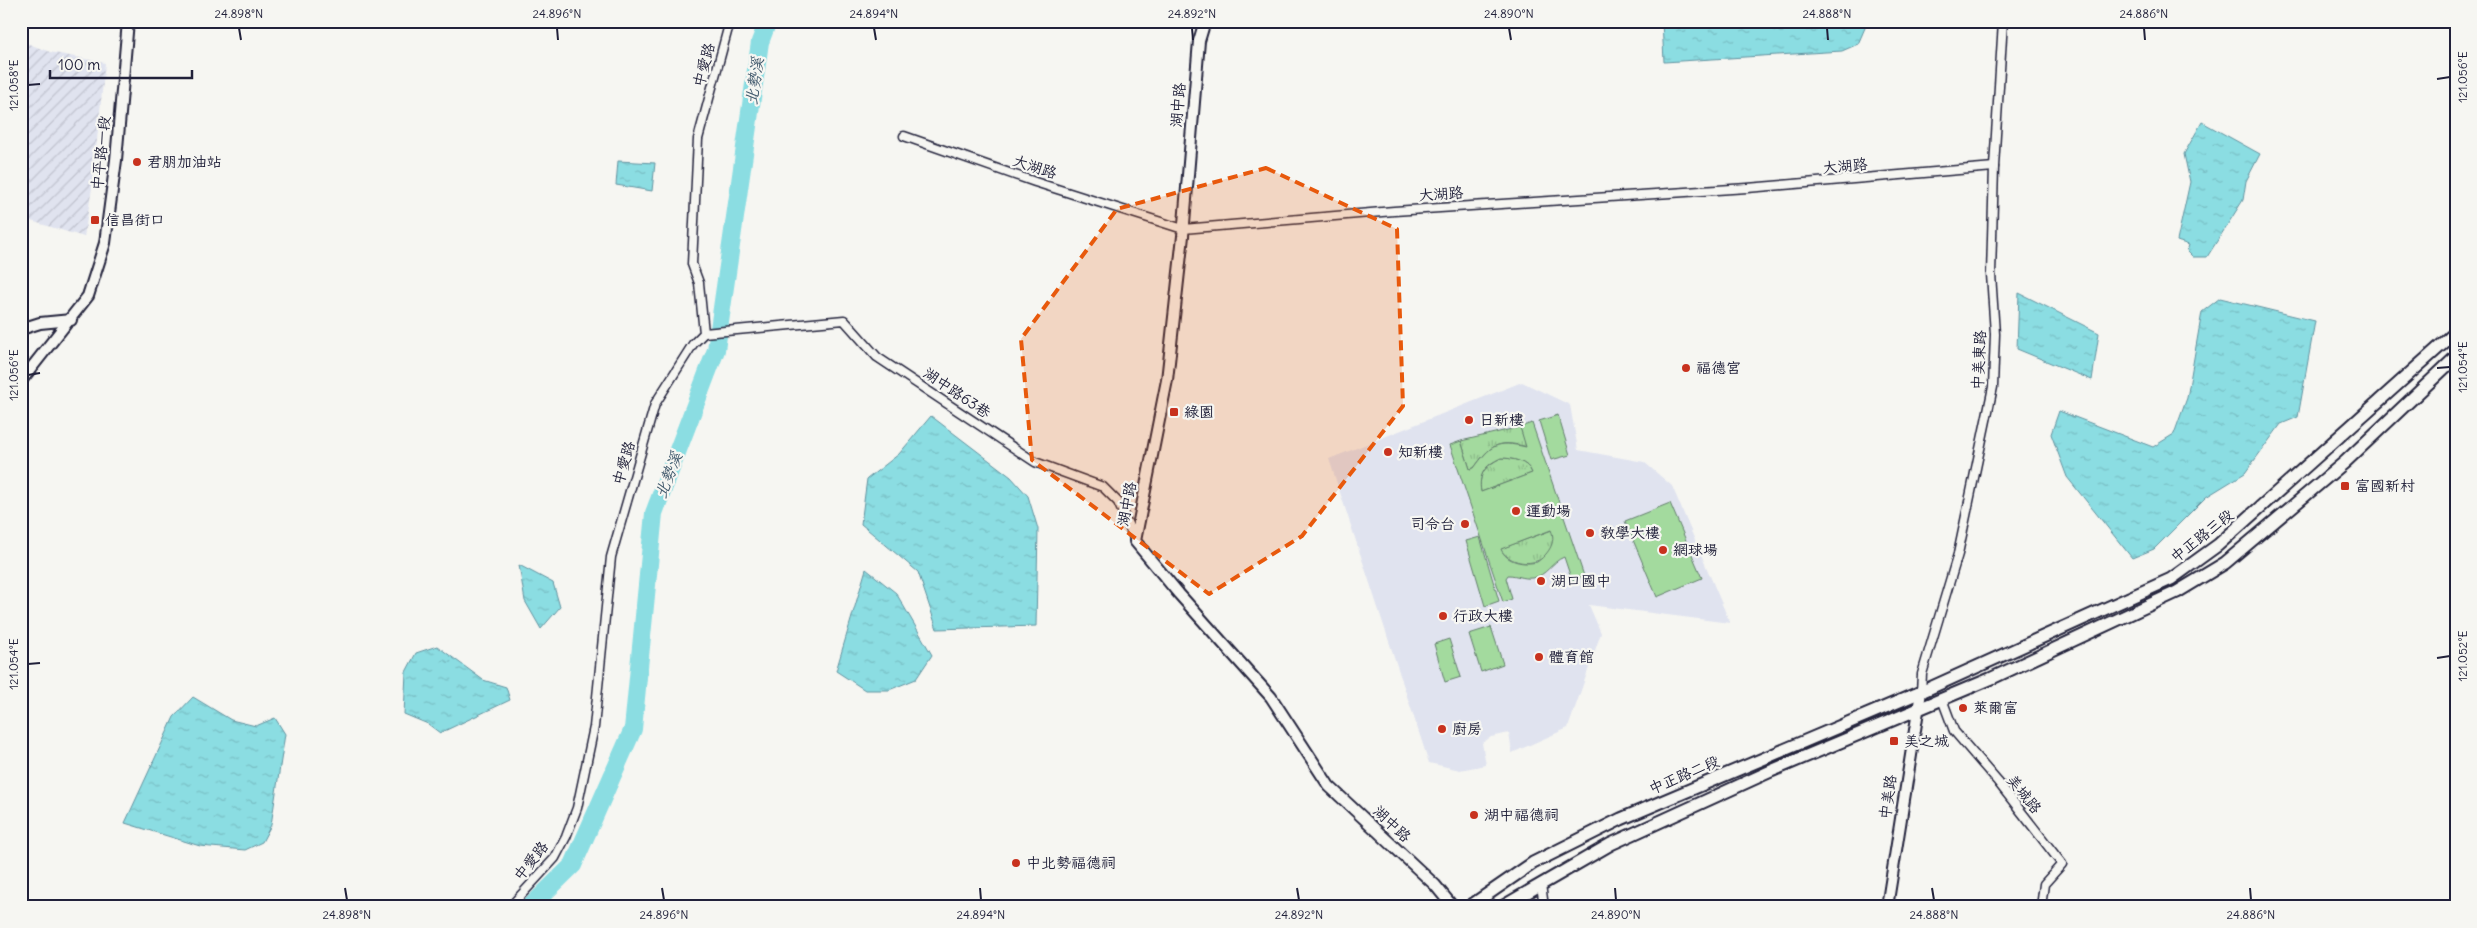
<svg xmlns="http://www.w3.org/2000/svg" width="2477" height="928" font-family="Delius,'LXGW WenKai TC',sans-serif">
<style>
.built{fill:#e0e3ef}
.industrial{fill:url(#industrial-furrows)}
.grass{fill:url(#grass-tufts);stroke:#627e6c}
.pitch{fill:#a3da9e;stroke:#627e6c;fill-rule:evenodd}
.water{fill:url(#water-ripples);stroke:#61929f}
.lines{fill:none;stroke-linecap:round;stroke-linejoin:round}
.river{stroke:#8bdde2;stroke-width:18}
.minor-casing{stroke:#22223b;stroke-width:11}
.tertiary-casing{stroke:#22223b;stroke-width:14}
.secondary-casing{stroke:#22223b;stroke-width:15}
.minor{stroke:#f6f6f2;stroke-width:8}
.tertiary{stroke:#f6f6f2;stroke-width:10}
.secondary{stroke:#f6f6f2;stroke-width:11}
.marked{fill:#e8590c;fill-opacity:0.2;stroke:#e8590c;stroke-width:4;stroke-dasharray:10 6;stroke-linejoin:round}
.ticks{fill:none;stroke:#22223b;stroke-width:2}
.poi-dot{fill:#c8321e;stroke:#f6f6f2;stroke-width:2}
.labels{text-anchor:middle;stroke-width:4.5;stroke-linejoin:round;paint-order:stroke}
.street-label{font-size:15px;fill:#22223b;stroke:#f6f6f2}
.poi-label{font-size:15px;fill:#22223b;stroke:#f6f6f2;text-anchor:start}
.water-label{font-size:16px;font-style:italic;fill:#425a6d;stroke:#f6f6f2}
.neatline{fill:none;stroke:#22223b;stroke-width:2}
.ticks-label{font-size:12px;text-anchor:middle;fill:#22223b}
</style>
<defs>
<pattern id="industrial-furrows" width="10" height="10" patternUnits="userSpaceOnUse" patternTransform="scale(1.25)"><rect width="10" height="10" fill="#e0e3ef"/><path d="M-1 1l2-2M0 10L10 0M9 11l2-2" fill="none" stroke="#c0c2ce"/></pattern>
<pattern id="grass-tufts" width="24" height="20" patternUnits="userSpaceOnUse" patternTransform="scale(1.25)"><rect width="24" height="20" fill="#a3da9e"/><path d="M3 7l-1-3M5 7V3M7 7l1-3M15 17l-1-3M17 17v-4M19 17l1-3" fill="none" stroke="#8cbb89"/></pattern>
<pattern id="water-ripples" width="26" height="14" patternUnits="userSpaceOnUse" patternTransform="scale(1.25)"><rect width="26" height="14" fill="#8bdde2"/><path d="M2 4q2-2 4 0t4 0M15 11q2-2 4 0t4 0" fill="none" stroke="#78bdc3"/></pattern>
</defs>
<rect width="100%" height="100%" fill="#f6f6f2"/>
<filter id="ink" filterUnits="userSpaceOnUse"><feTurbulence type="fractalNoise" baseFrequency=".02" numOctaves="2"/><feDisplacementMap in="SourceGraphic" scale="10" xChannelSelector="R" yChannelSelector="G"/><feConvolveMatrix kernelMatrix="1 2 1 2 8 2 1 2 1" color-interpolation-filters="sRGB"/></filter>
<g filter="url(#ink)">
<path class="built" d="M1522,382L1570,405L1578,450L1644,462L1672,486L1730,623L1589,605L1601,633L1568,728L1512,753L1509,733L1491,737L1482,743L1486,765L1460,770L1429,763L1329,459Z"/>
<path class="industrial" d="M21,41L50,52L105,63L92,188L84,237L21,218Z"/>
<g class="grass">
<path d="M1520,427L1527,447C1498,439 1490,445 1474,468L1470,469L1461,441Z"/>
<path d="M1501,458C1512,458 1528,461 1532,473L1481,492C1478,474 1485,466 1501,458Z"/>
<path d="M1552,530C1563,561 1518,575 1500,549Z"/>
</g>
<g class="pitch">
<path d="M1558,415L1570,455L1551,460L1539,421Z"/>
<path d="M1532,423L1584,576L1572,581L1564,557C1551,562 1547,576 1532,578C1523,579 1517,575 1508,575L1506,578L1512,599L1503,602L1450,445L1461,441L1470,469L1474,468C1491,445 1496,440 1526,447L1520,427ZM1501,458C1512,458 1528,461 1532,473L1481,492C1478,474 1485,465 1501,458ZM1551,530C1557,543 1547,555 1537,562C1524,565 1506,562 1501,549Z"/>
<path d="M1670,503L1702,578L1657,597L1625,521Z"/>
<path d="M1480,537L1499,601L1485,606L1466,541Z"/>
<path d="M1491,627L1503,664L1481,672L1469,634Z"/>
<path d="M1449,639L1461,677L1445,682L1434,644Z"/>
</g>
<g class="water">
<path d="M1662,21H1868L1858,44L1842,51L1664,62Z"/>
<path d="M2202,122L2260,154L2246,181L2243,200L2207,257H2193L2187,251L2189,245L2177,241L2190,182L2184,154Z"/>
<path d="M618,161L655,163L652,191L616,185Z"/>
<path d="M2019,293L2099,333L2092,380L2017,349Z"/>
<path d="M2220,298L2315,321L2298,417L2281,424L2245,473L2206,497L2154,549L2132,558L2067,477L2051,434L2059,411L2153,447L2174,434L2187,398L2202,312Z"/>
<path d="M931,416L1011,477L1028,496L1038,529L1036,626L937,629L918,572L861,524L867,479L899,454Z"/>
<path d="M519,565L553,583L560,607L541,629L525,601Z"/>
<path d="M866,569L896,593L932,655L916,679L889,690H865L836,671Z"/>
<path d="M437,646L483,680L506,687L510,700L440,733L428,724L404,714L406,672L416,653Z"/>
<path d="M193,697L231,720L256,726L275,718L285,734L271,825L262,842L245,850L200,846L125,823L174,717Z"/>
</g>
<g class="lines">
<path class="river" d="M530,907L573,865L633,729L654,513L716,350L760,42L768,21"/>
<g class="minor-casing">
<g id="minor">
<path d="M904,136L1035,182L1183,229L1394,211L1747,188L1994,167"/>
<path d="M704,333L844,320L877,357L1035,462L1103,487L1118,502L1135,540"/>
<path d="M1921,692L1922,674L1958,554L1993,387L1995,334L1991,274L1994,167L2003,21"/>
<path d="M1942,699L1954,731L1998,782L2062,864L2044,884L2041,907"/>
<path d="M1541,884L1544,907"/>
<path d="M510,907L555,858L566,837L577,808L594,727L611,557L655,404L693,344L704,333L699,283L692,264L698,139L730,21"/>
</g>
</g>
<g class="tertiary-casing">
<g id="tertiary">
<path d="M1205,21L1199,41L1183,236L1167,380L1135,541L1179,594L1271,697L1329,786L1435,885L1453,907"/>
<path d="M21,329L40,323L71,320"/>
<path d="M21,381L88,296L105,243L116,160L128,21"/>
<path d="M1887,907L1921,692"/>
</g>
</g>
<g class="secondary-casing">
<g id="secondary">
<path d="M1469,907L1533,863L1621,819L1921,692L2171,579L2218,545L2456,332"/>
<path d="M1502,907L1611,844L1771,771L1990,679L2177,592L2225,563L2345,462L2456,357"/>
</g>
</g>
<use href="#minor" class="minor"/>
<use href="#tertiary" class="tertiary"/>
<use href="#secondary" class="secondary"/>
</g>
</g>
<path class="marked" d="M1266,168L1397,229L1403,406L1302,536L1209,594L1032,460L1021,339L1117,209Z"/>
<path class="ticks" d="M239,28L241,40M557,28L558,40M874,28L876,40M1192,28L1193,40M1509,28L1511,40M1827,28L1828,40M2144,28L2145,40M2437,79L2450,77M28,85L40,84M2437,368L2450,367M28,375L40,373M2437,658L2450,656M28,664L40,663M345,888L347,900M662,888L664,900M980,888L981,900M1297,888L1299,900M1615,888L1616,900M1932,888L1934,900M2250,888L2251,900"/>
<g class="poi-dot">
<circle cx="137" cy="162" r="5"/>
<rect x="90" y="215" width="10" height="10" rx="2.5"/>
<circle cx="1686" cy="368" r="5"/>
<rect x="1169" y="407" width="10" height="10" rx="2.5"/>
<circle cx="1469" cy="420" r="5"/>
<circle cx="1388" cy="452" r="5"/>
<rect x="2340" y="481" width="10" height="10" rx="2.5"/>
<circle cx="1516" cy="511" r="5"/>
<circle cx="1465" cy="524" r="5"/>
<circle cx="1590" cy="533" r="5"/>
<circle cx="1663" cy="550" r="5"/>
<circle cx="1541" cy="581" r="5"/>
<circle cx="1443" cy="616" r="5"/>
<circle cx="1539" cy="657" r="5"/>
<circle cx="1963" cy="708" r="5"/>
<circle cx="1442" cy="729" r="5"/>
<rect x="1889" y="736" width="10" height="10" rx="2.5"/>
<circle cx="1474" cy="815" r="5"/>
<circle cx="1016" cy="863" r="5"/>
</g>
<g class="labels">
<g class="street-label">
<text transform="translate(704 65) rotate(-75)" y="5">中愛路</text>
<text transform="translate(1178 105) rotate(-85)" y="5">湖中路</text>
<text transform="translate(101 153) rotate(-84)" y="5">中平路一段</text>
<text transform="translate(1845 166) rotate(-5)" y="5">大湖路</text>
<text transform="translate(1035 167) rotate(18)" y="5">大湖路</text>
<text transform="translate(1441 194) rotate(-4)" y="5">大湖路</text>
<text transform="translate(1979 360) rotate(-87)" y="5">中美東路</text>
<text transform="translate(957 393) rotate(34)" y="5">湖中路63巷</text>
<text transform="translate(624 463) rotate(-74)" y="5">中愛路</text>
<text transform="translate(1127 504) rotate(-79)" y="5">湖中路</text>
<text transform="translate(2202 536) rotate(-38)" y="5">中正路三段</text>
<text transform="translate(1684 775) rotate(-23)" y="5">中正路二段</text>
<text transform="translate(2024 794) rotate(51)" y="5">美城路</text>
<text transform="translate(1888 797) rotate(-82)" y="5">中美路</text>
<text transform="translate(1392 824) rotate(43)" y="5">湖中路</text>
<text transform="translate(531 861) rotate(-51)" y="5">中愛路</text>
</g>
<g class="poi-label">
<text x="147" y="167">君朋加油站</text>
<text x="105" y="225">信昌街口</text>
<text x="1696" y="373">福德宫</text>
<text x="1184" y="417">綠園</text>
<text x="1479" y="425">日新樓</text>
<text x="1398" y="457">知新樓</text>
<text x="2355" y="491">富國新村</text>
<text x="1526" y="516">運動場</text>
<text x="1455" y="529" text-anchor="end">司令台</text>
<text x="1600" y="538">教學大樓</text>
<text x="1673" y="555">網球場</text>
<text x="1551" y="586">湖口國中</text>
<text x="1453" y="621">行政大樓</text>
<text x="1549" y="662">體育館</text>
<text x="1973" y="713">萊爾富</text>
<text x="1452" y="734">廚房</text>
<text x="1904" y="746">美之城</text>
<text x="1484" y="820">湖中福德祠</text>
<text x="1026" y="868">中北勢福德祠</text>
</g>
<g class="water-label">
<text transform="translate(754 81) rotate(-82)" y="6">北勢溪</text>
<text transform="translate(668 475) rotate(-69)" y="6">北勢溪</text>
</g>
</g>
<rect width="2477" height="928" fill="none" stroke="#f6f6f2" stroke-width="55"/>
<path d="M50 70v8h142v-8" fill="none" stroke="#22223b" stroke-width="2.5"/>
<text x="58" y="70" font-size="15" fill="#22223b" stroke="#f6f6f2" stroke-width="4" paint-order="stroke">100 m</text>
<rect x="28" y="28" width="2422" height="872" class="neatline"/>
<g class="ticks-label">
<text x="239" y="18">24.898°N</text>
<text x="557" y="18">24.896°N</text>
<text x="874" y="18">24.894°N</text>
<text x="1192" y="18">24.892°N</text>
<text x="1509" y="18">24.890°N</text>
<text x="1827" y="18">24.888°N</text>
<text x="2144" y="18">24.886°N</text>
<text transform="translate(2463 77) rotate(-90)" y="4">121.056°E</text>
<text transform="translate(14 85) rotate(-90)" y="4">121.058°E</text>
<text transform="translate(2463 367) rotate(-90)" y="4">121.054°E</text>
<text transform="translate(14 375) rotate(-90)" y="4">121.056°E</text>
<text transform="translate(2463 656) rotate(-90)" y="4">121.052°E</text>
<text transform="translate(14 664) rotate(-90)" y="4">121.054°E</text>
<text x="347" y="919">24.898°N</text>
<text x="664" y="919">24.896°N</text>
<text x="981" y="919">24.894°N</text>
<text x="1299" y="919">24.892°N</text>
<text x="1616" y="919">24.890°N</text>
<text x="1934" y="919">24.888°N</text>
<text x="2251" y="919">24.886°N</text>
</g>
</svg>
